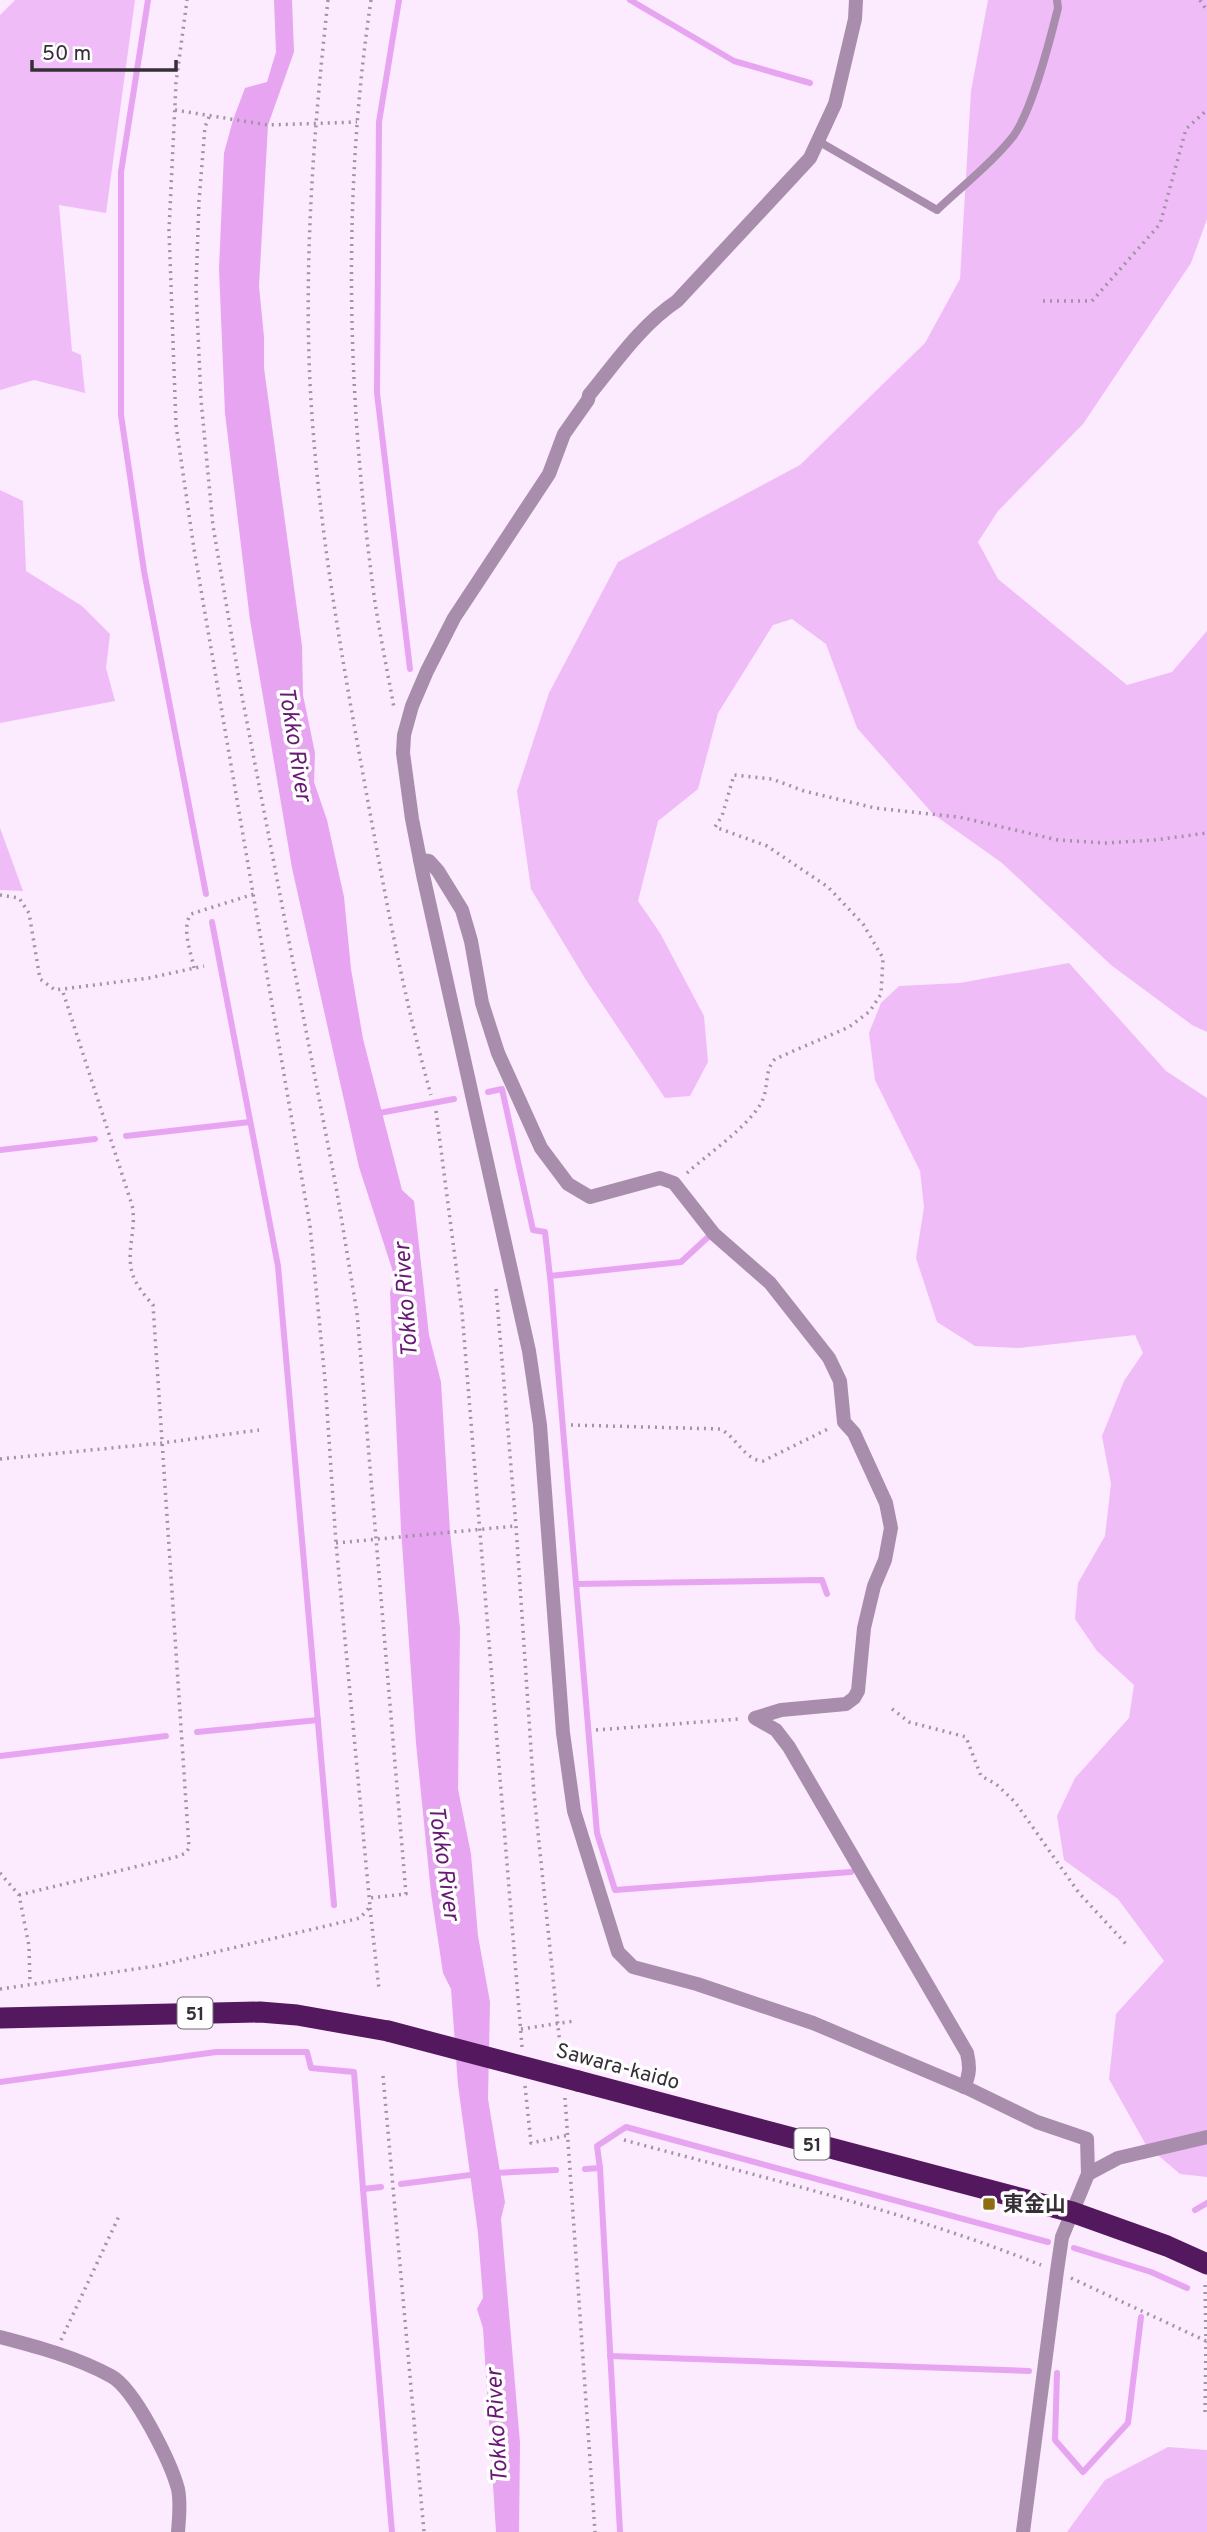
<svg xmlns="http://www.w3.org/2000/svg" width="1207" height="2532" font-family="Overpass,'Noto Sans JP',sans-serif">
<style>
.green{fill:#f0bcf8}
.water{fill:#e6a4f1}
.lines{fill:none;stroke-linecap:round;stroke-linejoin:round}
.stream{stroke:#e6a4f1;stroke-width:6}
.path{stroke:#a093a2;stroke-width:3.5;stroke-dasharray:2 5;stroke-linecap:butt}
.lane{stroke:#a98dad;stroke-width:8}
.street{stroke:#a98dad;stroke-width:14}
.highway{stroke:#53185d;stroke-width:21}
.highway-bridge{stroke:#53185d;stroke-width:21}
.poi-dot{fill:#8e6c10;stroke:#fefefe;stroke-width:2.5}
.labels{text-anchor:middle;stroke-width:7;stroke-linejoin:round;paint-order:stroke}
.shield{fill:#fefefe;stroke:#726d73;stroke-width:2}
.shield-label{font-size:19px;font-weight:bold;fill:#362f37}
.street-label{font-size:21px;fill:#362f37;stroke:#fefefe}
.poi-label{font-size:21px;font-weight:bold;fill:#362f37;stroke:#fefefe;text-anchor:start}
.water-label{font-size:23px;font-style:italic;fill:#671974;stroke:#fefefe}
</style>
<rect width="100%" height="100%" fill="#fceafe"/>
<g class="green">
<path d="M15,0H135L106,213L59,205L72,351L81,355L85,393L34,380L0,390V15Z"/>
<path d="M988,0H1207V219L1191,263L1083,424L998,511L978,542L998,579L1127,685L1172,672L1207,631V1032L1192,1025L1111,965L1002,863L933,814L857,728L826,644L792,619L773,625L718,713L698,789L658,821L638,901L660,933L704,1016L708,1062L690,1096L665,1098L586,980L531,889L517,791L549,693L618,562L800,465L925,343L960,279L971,91Z"/>
<path d="M0,490L23,501L26,571L82,606L110,634L106,668L115,701L0,723Z"/>
<path d="M0,828L23,891L0,890Z"/>
<path d="M1069,963L1166,1071L1207,1098V2177L1180,2174L1146,2145L1109,2079L1116,2014L1164,1961L1118,1899L1064,1860L1057,1816L1075,1778L1129,1718L1134,1685L1097,1651L1075,1619L1078,1583L1105,1536L1111,1484L1102,1436L1124,1381L1143,1353L1135,1335L1019,1348L975,1346L937,1322L916,1258L924,1207L920,1171L875,1080L869,1033L881,1003L899,986L960,983Z"/>
<path d="M1168,2447L1207,2450V2532H1067L1105,2480Z"/>
</g>
<path class="water" d="M274,0H292L294,52L268,125L259,286L264,337V368L302,646L303,695L315,753L314,782L327,820L344,897L351,969L363,1039L402,1190L414,1201L429,1335L441,1382L450,1531L460,1628L458,1789L471,1854L478,1936L490,2002L488,2099L505,2202L501,2219L520,2443L519,2532H496L483,2328L477,2309L483,2298L478,2233L458,2085L451,1989L443,1973L431,1893L416,1743L401,1529L392,1336L390,1292L395,1278L359,1167L292,868L250,620L225,413L219,269L224,153L233,120L245,88L267,82L276,52Z"/>
<g class="lines">
<g class="stream">
<path d="M148,0L121,172V415L144,571L206,894"/>
<path d="M399,0L379,122L377,393L410,669"/>
<path d="M630,0L734,61L810,83"/>
<path d="M212,922L278,1266L334,1905"/>
<path d="M488,1092L502,1089L533,1230L545,1232L551,1286L597,1833L615,1890L851,1872"/>
<path d="M374,1114L454,1099"/>
<path d="M126,1136L250,1122"/>
<path d="M0,1150L95,1139"/>
<path d="M550,1276L681,1262L707,1238"/>
<path d="M576,1584L822,1580L827,1594"/>
<path d="M197,1732L318,1720"/>
<path d="M0,1756L166,1736"/>
<path d="M0,2082L216,2052H307L311,2068L354,2072L363,2189L381,2187"/>
<path d="M600,2168L620,2532"/>
<path d="M585,2169L600,2168L597,2146L626,2127L1048,2242"/>
<path d="M495,2173L556,2170"/>
<path d="M401,2184L478,2174"/>
<path d="M363,2189L392,2532"/>
<path d="M1195,2210L1207,2203"/>
<path d="M1074,2248L1151,2272L1187,2288"/>
<path d="M610,2356L1029,2371"/>
<path d="M1057,2373L1055,2440L1083,2472L1128,2423L1141,2317"/>
</g>
<g class="path">
<path d="M328,0C314,127 304,255 310,383C317,523 343,664 368,802C386,900 404,999 431,1095"/>
<path d="M371,0C343,189 347,382 371,572C376,617 386,663 394,708"/>
<path d="M1200,0L1207,11"/>
<path d="M175,110L268,125L357,122"/>
<path d="M209,117L205,127L199,201L196,288L201,400L213,526L241,691L337,1192L357,1313L406,1894L369,1898"/>
<path d="M1043,301H1092L1160,224L1186,129L1207,110"/>
<path d="M0,895L19,898L29,913L40,979L55,990L149,978L204,966"/>
<path d="M194,968C191,952 181,928 191,914L254,894"/>
<path d="M436,1111L462,1312L522,2047"/>
<path d="M687,1173C709,1153 744,1130 760,1105C770,1089 763,1072 775,1059L849,1027L870,1011L881,994L883,958L863,924L828,887L767,846L715,827L722,816L734,775L772,779L804,791L875,808L959,817L1058,840L1105,843L1155,840L1207,833"/>
<path d="M496,1289L516,1526L534,1794L561,2055"/>
<path d="M571,1425L720,1429C737,1437 744,1460 763,1461L830,1428"/>
<path d="M0,1459L162,1443L259,1430"/>
<path d="M336,1543L516,1526"/>
<path d="M892,1709L909,1722L966,1737L981,1776L996,1784L1015,1802L1079,1893L1126,1944"/>
<path d="M596,1730L739,1719"/>
<path d="M0,1873L19,1895L29,1946L30,1983"/>
<path d="M19,1895L176,1857L186,1853L189,1848L153,1305C145,1296 135,1284 132,1272C126,1250 137,1228 132,1205L62,989"/>
<path d="M370,1908L379,1989"/>
<path d="M0,1989L156,1966L360,1918L370,1907L336,1543L325,1380L310,1226L194,549L176,425L169,230L176,83L187,0"/>
<path d="M521,2029L574,2021"/>
<path d="M383,2076L424,2532"/>
<path d="M525,2086L531,2143L569,2135"/>
<path d="M565,2098L595,2532"/>
<path d="M624,2140C764,2178 906,2211 1041,2265"/>
<path d="M1071,2278L1206,2341L1205,2282"/>
<path d="M61,2340L120,2214"/>
<path d="M1205,2412L1206,2341"/>
</g>
<path class="lane" d="M818,141L937,210C961,187 990,165 1011,139C1031,116 1050,40 1058,8L1057,0"/>
<g class="street">
<path d="M856,0L855,19L835,104L810,158L677,301C641,325 616,362 589,395L588,400L564,434L549,474L454,618L427,671L412,706L404,735L403,753L412,819L423,875L529,1351L540,1425L563,1733L574,1811L618,1952L633,1967L697,1984L813,2023L967,2088L1037,2122L1087,2139L1088,2174L1062,2237L1057,2271L1023,2532"/>
<path d="M420,860L429,861L438,871L462,910L471,941L482,1003L498,1053L541,1148L568,1184L590,1197L660,1178L674,1183L714,1234L770,1283L829,1358L840,1381L844,1422L854,1433L886,1503L891,1528L885,1560L874,1586L864,1628L858,1691L854,1698L846,1704L781,1710L755,1718L776,1730L789,1747L967,2053C970,2066 970,2075 964,2087"/>
<path d="M1088,2174L1118,2158L1207,2137"/>
<path d="M0,2337C38,2347 76,2357 111,2376C135,2389 171,2463 178,2489C181,2504 179,2518 178,2532"/>
</g>
<g class="highway">
<path d="M0,2018L260,2012L297,2015L388,2031"/>
<path d="M578,2081L1072,2212L1167,2246L1207,2264"/>
</g>
<path class="highway-bridge" d="M388,2031L578,2081"/>
</g>
<rect class="poi-dot" x="982" y="2197" width="14" height="14" rx="3.5"/>
<g class="labels">
<g class="shield">
<rect x="177.5" y="1997.5" width="35" height="31" rx="5"/>
<rect x="794.5" y="2128.5" width="35" height="31" rx="5"/>
</g>
<g class="shield-label">
<text x="195" y="2020">51</text>
<text x="812" y="2151">51</text>
</g>
<g class="street-label">
<text transform="translate(618 2066) rotate(15)" y="7">Sawara-kaido</text>
</g>
<g class="poi-label">
<text x="1003" y="2211">東金山</text>
</g>
<g class="water-label">
<text transform="translate(296 744) rotate(81)" y="8">Tokko River</text>
<text transform="translate(405 1300) rotate(-94)" y="8">Tokko River</text>
<text transform="translate(445 1863) rotate(82)" y="8">Tokko River</text>
<text transform="translate(496 2426) rotate(-93)" y="8">Tokko River</text>
</g>
</g>
<path d="M32 60v10h144v-10" fill="none" stroke="#362f37" stroke-width="3.5"/>
<text x="42" y="60" font-size="21" fill="#362f37" stroke="#fefefe" stroke-width="5" paint-order="stroke">50 m</text>
</svg>
